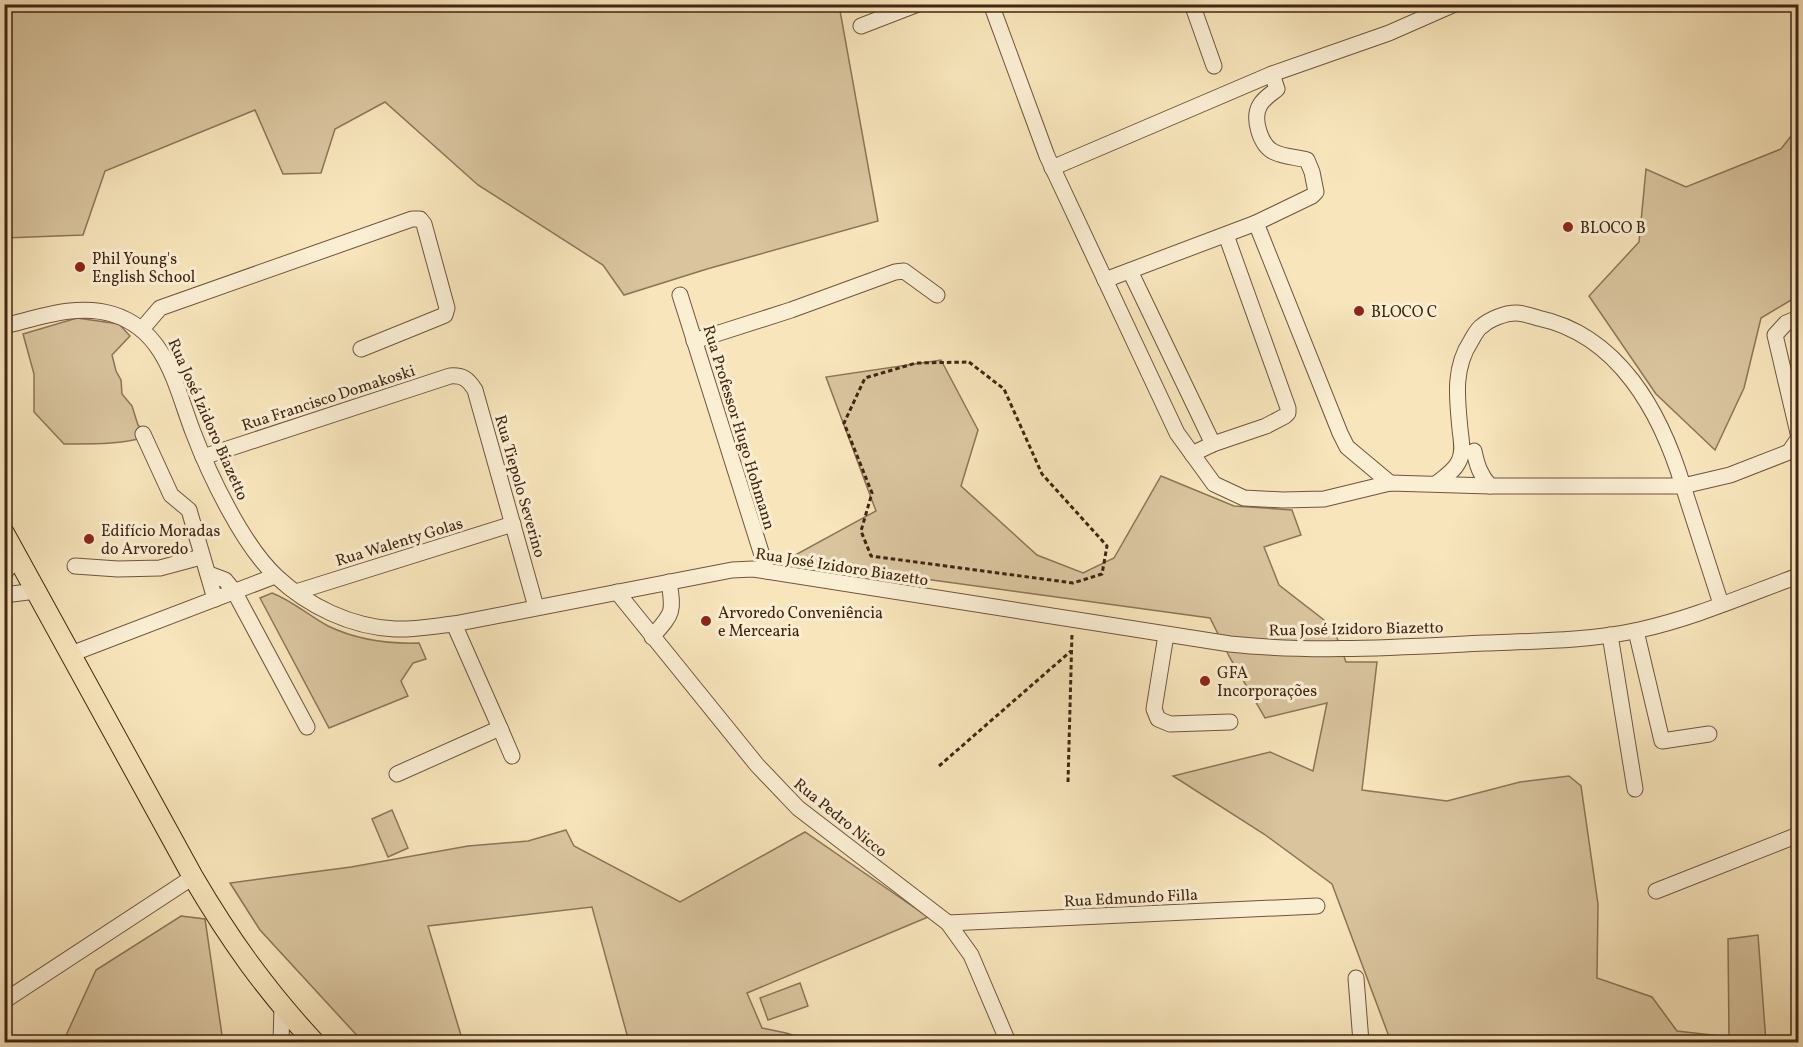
<svg xmlns="http://www.w3.org/2000/svg" width="1803" height="1047" font-family="Vollkorn,serif">
<style>
.green{fill:#d9c49e;stroke:#8d7458;stroke-width:1.5}
.lines{fill:none;stroke-linecap:round;stroke-linejoin:round}
.minor-casing{stroke:#6f553c;stroke-width:17}
.major-casing{stroke:#412512;stroke-width:22}
.path{stroke:#412512;stroke-width:3;stroke-dasharray:4.5 3;stroke-linecap:butt}
.minor{stroke:#faeed3;stroke-width:15}
.major{stroke:#f8e5bb;stroke-width:20}
.poi-dot{fill:#8f2418;stroke:#faeed3;stroke-width:2}
.labels{text-anchor:middle;stroke-width:6;stroke-linejoin:round;paint-order:stroke}
.poi-label{font-size:16px;fill:#412512;stroke:#faeed3;text-anchor:start}
.street-label{font-size:16px;fill:#412512;stroke:#faeed3}
</style>
<rect width="100%" height="100%" fill="#f8e5bb"/>
<filter id="stains"><feTurbulence type="fractalNoise" baseFrequency=".00333" numOctaves="4"/><feColorMatrix values="0 0 0 0 .2 0 0 0 0 .09 0 0 0 0 .02 0 0 0 .5 -.17"/></filter>
<radialGradient id="worn" r=".72"><stop offset=".6" stop-color="#630" stop-opacity="0"/><stop offset="1" stop-color="#630" stop-opacity=".3"/></radialGradient>
<g class="green">
<path d="M4,5H839L878,221L707,269L624,295L603,265L478,185L385,102L335,129L321,173L283,174L255,110L105,171L83,235L5,238Z"/>
<path d="M1798,127V296L1761,318L1744,388L1715,450L1656,394L1589,296L1639,242L1646,169L1686,187L1781,149Z"/>
<path d="M77,318L119,324L130,336L112,355L116,371L121,380L122,394L132,406L138,425L149,436C122,445 92,444 64,444L34,412V374L23,334Z"/>
<path d="M941,360L978,430L961,486L1037,555L1083,573L1114,558L1161,476L1234,506L1292,510L1301,535L1264,547L1279,585L1333,627L1346,662H1377L1362,790L1447,801L1520,782L1569,776L1581,786L1598,904L1597,978L1652,997L1677,1031L1729,1037L1728,939L1758,935L1766,1042H1391L1332,884L1264,834L1173,776L1270,752L1313,771L1327,703L1265,718L1230,658L1210,618L786,560L876,511L826,377Z"/>
<path d="M272,593C293,601 309,616 328,626C357,640 388,644 419,643L426,659L413,663L401,681L408,696L329,728L260,598Z"/>
<path d="M392,810L408,848L388,857L372,819Z"/>
<path d="M566,830L574,846L680,902L805,832L928,917L747,993L762,1028L786,1033L815,1042H629L592,907L428,926L463,1042H363L260,930L230,883L351,867L468,846L528,841Z"/>
<path d="M181,916L205,919L223,1042H63L96,970Z"/>
<path d="M800,983L808,1006L768,1020L760,998Z"/>
</g>
<g class="lines">
<g class="minor-casing">
<g id="minor">
<path d="M991,4L1047,156L1177,433L1214,484L1244,498L1283,500L1324,499L1390,483L1490,486H1683L1721,604"/>
<path d="M1192,4L1214,66"/>
<path d="M861,26L918,4"/>
<path d="M1272,74L1277,89C1271,94 1264,98 1260,105C1252,118 1260,145 1274,152C1284,157 1296,157 1307,160L1312,172L1316,192L1312,196L1256,223L1340,433L1347,447L1390,483"/>
<path d="M1052,168L1272,74L1389,33L1455,4"/>
<path d="M1130,271L1213,444"/>
<path d="M1105,280L1256,223"/>
<path d="M680,295L767,571"/>
<path d="M1798,318L1786,323L1775,335L1798,433"/>
<path d="M4,326C38,318 77,303 112,314C166,330 175,385 193,432C209,474 243,546 277,577C308,606 351,627 395,629C414,630 434,626 454,624L732,570L753,569L1230,644C1314,653 1400,647 1485,643C1536,641 1589,641 1639,630C1694,618 1746,595 1798,576"/>
<path d="M142,329L160,308L412,219H420L424,224L447,308L445,315L361,349"/>
<path d="M694,341L791,310L895,272L904,271L937,295"/>
<path d="M143,434L171,495L189,510L215,599"/>
<path d="M1474,451C1477,465 1480,475 1490,486"/>
<path d="M1192,454L1213,444L1266,426L1285,416L1288,413V408L1226,235"/>
<path d="M203,457L450,376C463,375 468,379 475,390L536,607"/>
<path d="M1437,483C1445,477 1455,470 1459,461C1464,451 1461,440 1460,429C1457,398 1453,368 1471,341C1474,336 1477,329 1482,326C1490,319 1505,313 1516,313C1523,313 1531,316 1538,318C1619,335 1661,413 1683,486L1730,475L1789,452L1798,439"/>
<path d="M75,566L118,569L160,568L201,557"/>
<path d="M4,574L17,555"/>
<path d="M209,574L225,580L234,591L307,727"/>
<path d="M296,592L513,524"/>
<path d="M617,592L757,765L798,808L948,923L971,955L1008,1042"/>
<path d="M4,595L36,591"/>
<path d="M1636,631L1662,741L1709,734"/>
<path d="M1166,635L1154,709L1158,719L1170,724L1230,722"/>
<path d="M1610,635L1635,789"/>
<path d="M652,637C673,613 674,613 669,582"/>
<path d="M71,654L275,576"/>
<path d="M500,728L512,756"/>
<path d="M397,774L500,728L454,624"/>
<path d="M1656,891L1798,835"/>
<path d="M948,923L1317,906"/>
<path d="M1356,978L1361,1042"/>
<path d="M4,1001L193,877"/>
<path d="M281,1042L282,1007"/>
</g>
</g>
<g class="major-casing">
<path id="major" d="M4,533L193,877C230,940 265,989 314,1042"/>
</g>
<g class="path">
<path d="M969,362L1004,389L1042,474L1107,546L1102,574L1073,583L871,556L861,531L872,493L844,423L865,378L916,363Z"/>
<path d="M939,766L1071,651"/>
<path d="M1068,782L1072,633"/>
</g>
<use href="#minor" class="minor"/>
<use href="#major" class="major"/>
</g>
<g class="poi-dot">
<circle cx="1568" cy="227" r="6"/>
<circle cx="80" cy="267" r="6"/>
<circle cx="1359" cy="311" r="6"/>
<circle cx="89" cy="539" r="6"/>
<circle cx="706" cy="621" r="6"/>
<circle cx="1205" cy="681" r="6"/>
</g>
<g class="labels">
<g class="poi-label">
<text x="1580" y="233">BLOCO B</text>
<text x="92" y="264">Phil Young's<tspan x="92" dy="18">English School</tspan></text>
<text x="1371" y="317">BLOCO C</text>
<text x="101" y="536">Edifício Moradas<tspan x="101" dy="18">do Arvoredo</tspan></text>
<text x="718" y="618">Arvoredo Conveniência<tspan x="718" dy="18">e Mercearia</tspan></text>
<text x="1217" y="678">GFA<tspan x="1217" dy="18">Incorporações</tspan></text>
</g>
<g class="street-label">
<text transform="translate(328 397) rotate(-18)" y="6">Rua Francisco Domakoski</text>
<text transform="translate(209 419) rotate(66)" y="6">Rua José Izidoro Biazetto</text>
<text transform="translate(740 427) rotate(73)" y="6">Rua Professor Hugo Hohmann</text>
<text transform="translate(521 486) rotate(74)" y="6">Rua Tiepolo Severino</text>
<text transform="translate(399 541) rotate(-17)" y="6">Rua Walenty Golas</text>
<text transform="translate(842 566) rotate(9)" y="6">Rua José Izidoro Biazetto</text>
<text transform="translate(1356 628) rotate(-1)" y="6">Rua José Izidoro Biazetto</text>
<text transform="translate(841 817) rotate(39)" y="6">Rua Pedro Nicco</text>
<text transform="translate(1131 897) rotate(-3)" y="6">Rua Edmundo Filla</text>
</g>
</g>
<rect width="1803" height="1047" fill="none" stroke="#f8e5bb" stroke-width="24"/>
<rect x="6" y="6" width="1791" height="1035" fill="none" stroke="#412512" stroke-width="3"/>
<rect x="12" y="12" width="1779" height="1023" fill="none" stroke="#412512" stroke-width="1.5"/>
<rect width="100%" height="100%" filter="url(#stains)"/>
<rect width="100%" height="100%" fill="url(#worn)"/>
</svg>
